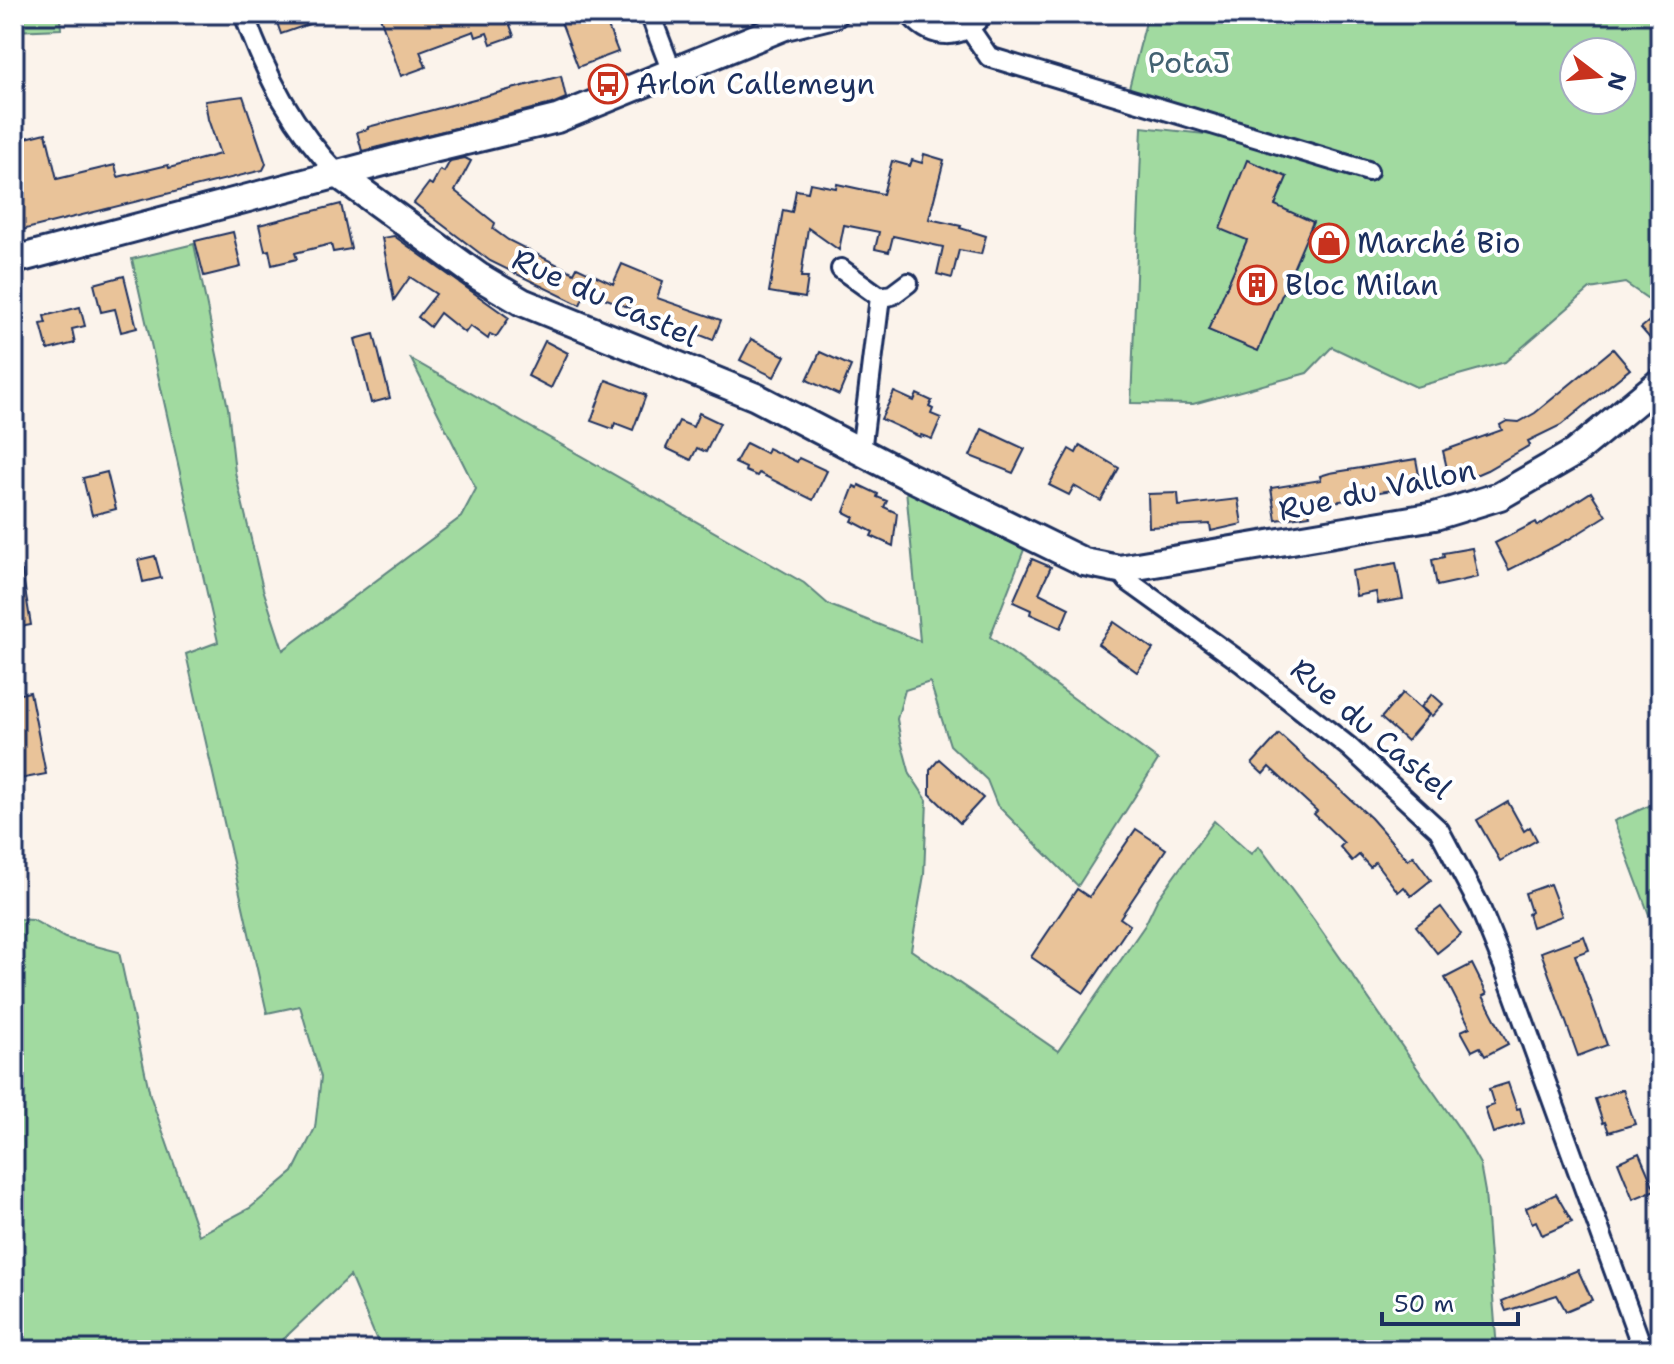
<svg xmlns="http://www.w3.org/2000/svg" width="1674" height="1364" font-family="'Shantell Sans',sans-serif">
<style>
.green{fill:#a1daa0;stroke:#5e847f;stroke-width:2;fill-rule:evenodd}
.building{fill:#e9c399;stroke:#1b2f5e;stroke-width:2}
.lines{fill:none;stroke-linecap:round;stroke-linejoin:round}
.street-casing{stroke:#1b2f5e;stroke-width:24}
.secondary-casing{stroke:#1b2f5e;stroke-width:32}
.street{stroke:#fff;stroke-width:18}
.secondary{stroke:#fff;stroke-width:26}
.labels{text-anchor:middle;stroke-width:8;stroke-linejoin:round;paint-order:stroke}
.park-label{font-size:30px;fill:#436272;stroke:#fff}
.poi-label{font-size:30px;fill:#1b2f5e;stroke:#fff;text-anchor:start}
.street-label{font-size:30px;fill:#1b2f5e;stroke:#fff}
</style>
<rect width="100%" height="100%" fill="#fbf3eb"/>
<filter id="ink" filterUnits="userSpaceOnUse"><feTurbulence type="fractalNoise" baseFrequency=".0125" numOctaves="2"/><feDisplacementMap in="SourceGraphic" scale="16" xChannelSelector="R" yChannelSelector="G"/><feConvolveMatrix kernelMatrix="1 2 1 2 8 2 1 2 1" color-interpolation-filters="sRGB"/></filter>
<g filter="url(#ink)">
<g class="green">
<path d="M14,14H60L61,29L14,31Z"/>
<path d="M1148,14H1660V307L1625,283L1590,289L1505,362L1416,387L1332,347L1307,373L1193,404L1131,403L1142,127L1322,147L1128,92ZM1574,52H1622V100H1574Z"/>
<path d="M194,244L228,408L235,472L263,589L283,650L461,517L476,489L411,359L804,583L829,605L920,641L906,489L1025,547L990,637L1158,760L1078,886L997,805L987,780L950,745L930,682L905,690L897,719L901,741L910,774L927,800L924,875L911,950L1058,1051L1145,925L1157,900L1214,821L1251,854L1259,846L1314,920L1463,1134L1480,1164L1485,1192L1497,1350H381L350,1276L272,1350H14V919L33,920L65,938L119,952L150,1095L199,1235L250,1208L293,1172L315,1128L321,1077L300,1006L267,1013L186,654L218,642L132,259Z"/>
<path d="M1660,801V944L1614,821Z"/>
</g>
<g class="building">
<path d="M274,14H331L332,16L281,34Z"/>
<path d="M379,14H506L514,36L491,44L487,33L476,37L474,31L420,51L426,67L401,76Z"/>
<path d="M558,14H603L618,52L578,67Z"/>
<path d="M561,76L566,98L552,104L362,151L357,132L368,129V127Z"/>
<path d="M243,96L266,164L263,170L14,232V206L22,204L14,172V141L46,133L57,179L115,165L118,177L168,165L169,168L220,154L208,119L205,101Z"/>
<path d="M924,154L944,160L929,219L961,226L960,228L986,236L981,254L959,250L952,278L937,274L943,247L893,236L889,252L875,249L879,232L844,225L839,250L808,228L801,277H808L805,298L769,292L783,210L792,212L796,190L808,192L810,183L836,188L837,184L883,194L892,161L910,166L912,160L922,163Z"/>
<path d="M465,158L471,161L455,191L495,223L493,229L508,240L574,273L577,267L613,284L622,264L663,281L657,298L721,320L713,340L586,291L580,305L490,261L414,203L429,183L432,185L440,170L444,172L450,161Z"/>
<path d="M1247,160L1287,177L1275,205L1313,222L1258,351L1208,330L1247,240L1220,229Z"/>
<path d="M341,204L351,249L333,252L331,244L295,253L297,259L272,265L269,250L265,251L259,225Z"/>
<path d="M233,232L241,267L204,276L195,241Z"/>
<path d="M394,236L509,318L496,337L490,334L488,339L470,326L465,333L440,313L430,327L418,317L436,294L410,277L394,300L382,238Z"/>
<path d="M124,276L137,328L121,332L115,309L101,312L94,284Z"/>
<path d="M80,307L85,326L72,329L75,343L48,350L41,324L46,323L44,316Z"/>
<path d="M1660,312V350L1641,328Z"/>
<path d="M374,334L390,398L371,403L355,339Z"/>
<path d="M751,339L785,356L774,377L740,360Z"/>
<path d="M545,341L568,353L551,388L528,376Z"/>
<path d="M1613,349L1630,369L1561,425L1528,441L1530,445L1487,470L1464,480L1459,469L1448,473L1443,451L1502,430L1500,425L1507,421L1519,422L1535,413Z"/>
<path d="M820,352L851,366L839,395L807,380Z"/>
<path d="M606,380L646,395L633,430L615,423L613,429L591,421Z"/>
<path d="M894,392L914,401L917,394L932,401L929,407L933,409L931,414L941,418L932,439L921,435L920,437L881,419Z"/>
<path d="M699,413L720,423L706,452L697,448L691,460L666,448L679,421L693,427Z"/>
<path d="M982,429L1025,449L1013,473L970,456Z"/>
<path d="M746,443L766,453L768,448L797,462L799,458L827,471L813,500L759,473L757,476L745,471L746,468L735,463Z"/>
<path d="M1080,445L1119,468L1101,501L1074,486L1069,495L1049,485L1069,449L1076,453Z"/>
<path d="M1416,459L1421,486L1352,496L1353,499L1308,506L1310,515L1276,520L1271,488L1321,480L1320,476L1330,473Z"/>
<path d="M107,472L116,509L92,515L83,478Z"/>
<path d="M859,485L878,494L877,497L887,501L884,507L897,513L893,546L871,536L873,532L852,521L854,517L844,512L854,486L858,488Z"/>
<path d="M1591,492L1606,516L1571,538L1509,570L1495,543L1536,522L1538,526Z"/>
<path d="M1178,493L1179,506L1238,499L1242,524L1211,531L1210,524L1149,527L1148,494Z"/>
<path d="M1472,548L1478,577L1437,586L1432,560L1444,557L1443,553Z"/>
<path d="M155,556L161,578L143,582L138,560Z"/>
<path d="M1032,559L1051,567L1039,593L1069,608L1061,628L1030,614L1031,610L1013,602Z"/>
<path d="M1396,563L1403,599L1378,603L1376,592L1356,596L1352,571Z"/>
<path d="M22,571L31,625L14,628V572Z"/>
<path d="M1114,622L1153,649L1137,672L1098,644Z"/>
<path d="M30,692L46,774L14,780V695Z"/>
<path d="M1403,693L1429,715L1407,741L1381,718Z"/>
<path d="M1432,694L1443,704L1432,716L1421,707Z"/>
<path d="M1279,734L1371,818L1408,860L1413,856L1431,880L1411,896L1404,887L1398,892L1375,862L1370,867L1359,855L1352,861L1340,847L1344,843L1314,814L1317,811L1269,767L1263,774L1252,764Z"/>
<path d="M939,759L983,798L960,823L930,794V770Z"/>
<path d="M1508,802L1524,831L1530,827L1537,840L1500,861L1477,820Z"/>
<path d="M1136,829L1166,849L1120,918L1130,925L1084,993L1031,957L1077,889L1089,897Z"/>
<path d="M1550,884L1562,916L1532,927L1528,914L1531,912L1525,893Z"/>
<path d="M1441,907L1461,934L1437,953L1416,926Z"/>
<path d="M1584,936L1589,950L1575,955L1607,1045L1578,1056L1541,952Z"/>
<path d="M1472,964L1487,994L1483,996L1508,1044L1485,1056L1480,1047L1472,1051L1461,1031L1470,1027L1445,978Z"/>
<path d="M1508,1083L1517,1109L1520,1108L1524,1123L1493,1133L1485,1108L1494,1105L1489,1089Z"/>
<path d="M1623,1089L1635,1124L1609,1132L1605,1122L1603,1123L1595,1099Z"/>
<path d="M1639,1153L1655,1190L1633,1199L1618,1162Z"/>
<path d="M1556,1194L1572,1222L1542,1235L1536,1221L1532,1223L1526,1208Z"/>
<path d="M1578,1270L1592,1300L1566,1311L1557,1295L1506,1311L1502,1301Z"/>
</g>
<g class="lines">
<g class="street-casing">
<g id="street">
<path d="M244,14C266,76 293,128 339,175"/>
<path d="M650,14L672,72"/>
<path d="M967,25L989,57L1368,171"/>
<path d="M841,269L880,297L861,452"/>
<path d="M880,297L892,295L908,283"/>
<path d="M1119,569L1128,581L1242,663L1349,747L1439,830L1479,905L1503,964L1643,1350"/>
</g>
</g>
<g class="secondary-casing">
<g id="secondary">
<path d="M915,14C934,35 959,36 978,14"/>
<path d="M339,175L478,276L522,302L756,397L906,475L1084,562L1119,569L1435,516L1500,496L1574,453L1660,382"/>
<path d="M14,260L429,150L557,119L785,26L834,14"/>
</g>
</g>
<use href="#street" class="street"/>
<use href="#secondary" class="secondary"/>
</g>
</g>
<defs>
<g id="bus-ring" transform="scale(2)"><circle r="9.5" fill="#fff" stroke="#c8321e" stroke-width="1.5"/><path d="M-5-6H5V4H4V6H2V4H-2V6H-4V4H-5ZM-3.5-4V0h7V-4ZM-3.5 1.2v1.5H-2V1.2ZM2 1.2v1.5H3.5V1.2Z" fill="#c8321e"/></g>
<g id="shop-ring" transform="scale(2)"><circle r="9.5" fill="#fff" stroke="#c8321e" stroke-width="1.5"/><path d="M-5-2.5h2.3a2.7 3.5 0 0 1 5.4 0H5L5.5 6h-11ZM-1.5-2.5h3a1.5 2.3 0 0 0-3 0Z" fill="#c8321e"/></g>
<g id="building-ring" transform="scale(2)"><circle r="9.5" fill="#fff" stroke="#c8321e" stroke-width="1.5"/><path d="M-4-6H4V6H1V3H-1V6H-4ZM-2.5-4.3h1.7v1.8h-1.7ZM.8-4.3h1.7v1.8H.8ZM-2.5-1h1.7V.8h-1.7ZM.8-1h1.7V.8H.8Z" fill="#c8321e"/></g>
</defs>
<g fill-rule="evenodd">
<use href="#bus-ring" x="608" y="84"/>
<use href="#shop-ring" x="1329" y="243"/>
<use href="#building-ring" x="1257" y="285"/>
</g>
<g class="labels">
<g class="park-label">
<text x="1189" y="73">PotaJ</text>
</g>
<g class="poi-label">
<text x="636" y="94">Arlon Callemeyn</text>
<text x="1357" y="253">Marché Bio</text>
<text x="1285" y="295">Bloc Milan</text>
</g>
<g class="street-label">
<text transform="translate(605 298) rotate(24)" y="10">Rue du Castel</text>
<text transform="translate(1377 490) rotate(-12)" y="10">Rue du Vallon</text>
<text transform="translate(1371 729) rotate(40)" y="10">Rue du Castel</text>
</g>
</g>
<rect width="1674" height="1364" fill="none" stroke="#fff" stroke-width="48"/>
<rect x="24" y="24" width="1626" height="1316" fill="none" stroke="#1b2f5e" stroke-width="3" filter="url(#ink)"/>
<g transform="translate(1598 76) rotate(106)"><circle r="38" fill="#ffffff" stroke="#a4acbf" stroke-width="2"/>
<path d="M0-6L14 30L0 20L-14 30Z" fill="#c8321e"/>
<text y="-12" font-size="22" font-weight="bold" text-anchor="middle" fill="#1b2f5e">N</text>
</g>
<path d="M1382 1312v12h136v-12" fill="none" stroke="#1b2f5e" stroke-width="4"/>
<text x="1394" y="1312" font-size="24" fill="#1b2f5e" stroke="#ffffff" stroke-width="6" paint-order="stroke">50 m</text>
</svg>
